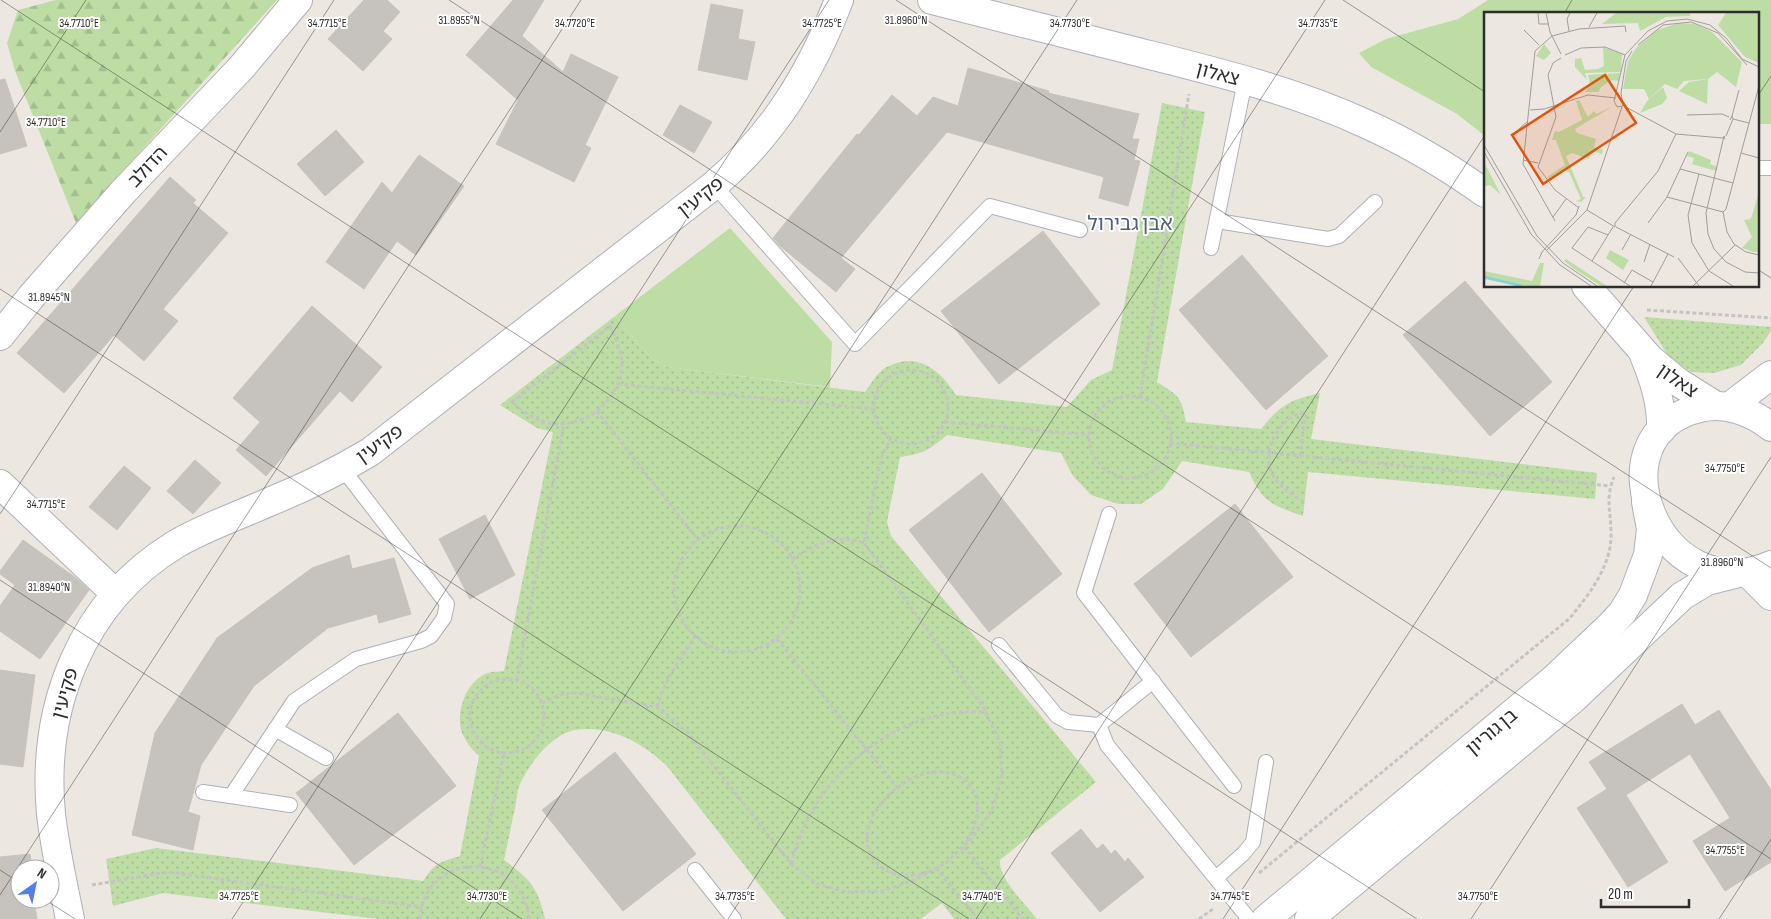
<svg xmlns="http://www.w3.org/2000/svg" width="1771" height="919" font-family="'Sofia Sans Condensed','Noto Sans Hebrew',sans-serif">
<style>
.grass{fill:#bddda5}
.forest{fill:url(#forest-firs)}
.park{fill:url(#park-dots)}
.building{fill:#c6c2bd;stroke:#c9c3bb}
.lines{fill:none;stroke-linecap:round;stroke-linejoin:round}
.lane-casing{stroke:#aeb1b8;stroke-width:16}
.street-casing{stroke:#aeb1b8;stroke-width:30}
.secondary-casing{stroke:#aeb1b8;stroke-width:30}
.path{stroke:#c4c4c4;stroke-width:3;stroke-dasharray:4 2.5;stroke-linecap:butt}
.lane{stroke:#fff;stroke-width:14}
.street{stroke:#fff;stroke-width:28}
.secondary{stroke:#fff;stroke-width:28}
.ticks{fill:none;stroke:#2d2d2d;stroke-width:1;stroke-opacity:0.45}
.labels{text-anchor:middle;stroke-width:4;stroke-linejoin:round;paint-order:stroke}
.street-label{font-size:19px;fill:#2d2d2d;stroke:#fff}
.neighbourhood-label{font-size:20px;fill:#525d7a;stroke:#fff}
.inset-river{fill:none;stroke:#81d2e3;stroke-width:2.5}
.inset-road{fill:none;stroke:#a09d9a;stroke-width:1}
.view{fill:#df570e;fill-opacity:0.15;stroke:#df570e;stroke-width:2.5}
.inset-edge{fill:none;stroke:#2d2d2d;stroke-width:2.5}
.ticks-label{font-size:12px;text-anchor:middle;fill:#2d2d2d;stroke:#fff;stroke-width:4;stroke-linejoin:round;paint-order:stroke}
</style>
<defs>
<pattern id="forest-firs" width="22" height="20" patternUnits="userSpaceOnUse" patternTransform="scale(1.25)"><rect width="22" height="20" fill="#bddda5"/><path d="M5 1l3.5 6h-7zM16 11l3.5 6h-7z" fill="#a3be8e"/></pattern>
<pattern id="park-dots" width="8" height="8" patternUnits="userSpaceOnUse" patternTransform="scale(1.25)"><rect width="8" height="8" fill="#bddda5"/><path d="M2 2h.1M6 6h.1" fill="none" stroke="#a3be8e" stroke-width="1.8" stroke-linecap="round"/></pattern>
</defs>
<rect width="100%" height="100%" fill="#ede7e2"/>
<g class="grass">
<path d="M1488,0H1771V124H1757V14H1485V136L1457,114L1371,67L1359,53L1386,39L1458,19Z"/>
<path d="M730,228L832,342L830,387L667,367L651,358L615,316Z"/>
</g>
<path class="forest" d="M56,0H277L76,223L15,71L7,43L18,10Z"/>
<g class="park">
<path d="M1162,103L1205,112L1157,382C1178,395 1182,397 1186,422L1261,429C1280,405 1290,400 1320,393L1311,439L1597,473L1595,499L1308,472L1303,516C1272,505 1263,503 1249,472L1182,461L1163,489L1141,504H1118L1091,495L1073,476L1061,453L947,435C930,450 922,454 900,457L887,522L891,536L1096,782L1000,860C998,878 1026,905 1037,919H954L942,903L921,919H786L667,766C643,743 609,724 575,730C552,734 530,763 521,782C517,789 517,799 515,808C511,825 508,843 504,860C530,879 538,887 545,919H379L163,893L113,906L106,859L156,848L423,881C436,862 438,863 460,856L479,756C472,750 466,742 462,733C455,713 466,680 488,673C493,671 499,672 504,671L553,432L537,428L500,405L615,316L651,358L667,367L865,392C871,384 876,374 885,368C916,350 940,369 956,395L1067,407L1091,380L1112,370Z"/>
<path d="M1644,317L1771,327V331L1762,344L1741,365L1714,373L1691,372L1669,357Z"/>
</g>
<g class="building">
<path d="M364,0H387L400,12L383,31L392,39L363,71L328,39Z"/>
<path d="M513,0H544L522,36L563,72L571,54L618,77L585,145L591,148L574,182L496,144L518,100L466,55Z"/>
<path d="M711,4L743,10L738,39L755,42L747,80L698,70Z"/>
<path d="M968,68L1049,91L1048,93L1139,114L1132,139H1139L1134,160L1140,161L1128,206L1099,198L1104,177L947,132L841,258L855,269L836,292L780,246L773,238L857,134L859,135L892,95L917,116L933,97L958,106Z"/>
<path d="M5,79L27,146L0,154V80Z"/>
<path d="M680,105L712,122L694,153L663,135Z"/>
<path d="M336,130L364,162L325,196L297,164Z"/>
<path d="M419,155L464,186L416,255L397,241L364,289L326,262L382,182L392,193Z"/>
<path d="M170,177L196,200L193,203L228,233L163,309L178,321L144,361L114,335L64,393L17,353Z"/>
<path d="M1043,231L1100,304L999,384L941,311Z"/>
<path d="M1242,255L1328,356L1266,410L1179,310Z"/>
<path d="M1465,281L1552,382L1490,436L1403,335Z"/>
<path d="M312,306L382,367L352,402L340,391L266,476L236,450L260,422L233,398Z"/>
<path d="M195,460L221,483L193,514L167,491Z"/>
<path d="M124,466L151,488L117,530L89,507Z"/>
<path d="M982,473L1062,574L989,632L909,530Z"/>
<path d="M1235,504L1293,577L1191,657L1134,584Z"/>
<path d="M485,515L515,575L470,599L439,539Z"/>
<path d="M23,540L76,578L89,590L40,659L0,631V606L15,585L0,574V571Z"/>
<path d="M349,555L352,569L394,558L411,614L379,623L377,614L328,628L254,686L201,765L188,812L200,816L193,850L132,835L155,733L217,638L312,568Z"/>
<path d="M0,670L35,675L23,767L0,764Z"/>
<path d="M1682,704L1695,725L1719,710L1771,790V862L1725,891L1693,841L1730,818L1690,754L1626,795L1668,862L1628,887L1577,808L1607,789L1589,762Z"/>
<path d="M398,713L456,786L354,865L296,793Z"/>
<path d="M615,752L696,854L623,911L542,810Z"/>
<path d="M1081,829L1097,849L1103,844L1111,854L1115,850L1125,862L1128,858L1144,877L1100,912L1051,853Z"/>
<path d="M30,854L32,869H20V899H34L37,919H0V857Z"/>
</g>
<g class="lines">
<g class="lane-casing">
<g id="lane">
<path d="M1757,168H1771"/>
<path d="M714,185L855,344L990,206L1080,230"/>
<path d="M1217,221L1328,239L1339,236L1375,202"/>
<path d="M1211,248L1245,81"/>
<path d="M1109,514L1084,593L1234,786"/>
<path d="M999,645L1057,716L1068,722L1099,725L1153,681"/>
<path d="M1099,725L1107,745L1249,919"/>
<path d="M275,729L326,758"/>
<path d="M203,792L290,805"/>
<path d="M231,796L294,701L356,659L421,641L431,636L444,618L447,604L342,468"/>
<path d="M695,870L734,919"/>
<path d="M1216,878L1243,854L1253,842L1266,762"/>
</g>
</g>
<g class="street-casing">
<g id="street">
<path d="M932,0C998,17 1064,33 1130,50C1209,70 1290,89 1364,123C1407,142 1447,166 1485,193"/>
<path d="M1586,286L1649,358L1678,382L1716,406"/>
<path d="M0,336L31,297L123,192L241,68L298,0"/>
<path d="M1644,355C1654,380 1662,403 1661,430"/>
<path d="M0,484L116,594"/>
<path d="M1748,573L1771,596"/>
<path d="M70,919C63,884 55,849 51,814C41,707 81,602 176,544C205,527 238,516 269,502C304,488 338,471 370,452L714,185C774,134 811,73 839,0"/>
</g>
</g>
<g class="secondary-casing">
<g id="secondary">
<path d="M1729,407L1771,375"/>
<path d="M1771,427C1751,411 1725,402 1700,408C1588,434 1659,613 1771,565"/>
<path d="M1266,919L1554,679L1610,626L1622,613L1633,595L1648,555L1651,529L1646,502"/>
<path d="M1309,919L1572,700L1682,596L1707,581L1735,574"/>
</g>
</g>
<g class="path">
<path d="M1647,310L1771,318"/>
<path d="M610,326C616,339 622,352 622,366C620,402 580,432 545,422C532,418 522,411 512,402Z"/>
<circle cx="911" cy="407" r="37"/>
<path d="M618,384L874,409"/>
<circle cx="1130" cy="437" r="41"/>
<path d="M1140,397L1189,94"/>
<path d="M597,411L698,540"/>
<path d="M945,422L1090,435"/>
<path d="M1170,443L1610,486"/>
<path d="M1300,456L1305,412C1302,413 1297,414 1294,416C1274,427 1261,456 1274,477C1281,488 1293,495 1304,502"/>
<circle cx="737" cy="589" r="63"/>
<path d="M792,559C813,545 839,533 864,543"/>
<path d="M777,639L897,787"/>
<circle cx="507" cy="716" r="37"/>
<path d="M517,680L564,424"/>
<path d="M542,703L559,695L576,693L657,707L661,709L689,734L791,864L817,884L848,892L882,891L915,880L947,862L972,838L992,810L1002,777L1000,743L984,708L864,543L879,467L883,454L891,438"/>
<path d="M657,707C664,680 681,659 695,636"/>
<path d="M964,847L1023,919"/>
<path d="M791,864C795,848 801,833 809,817C837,763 897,717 960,712C968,711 978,712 987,712"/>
<path d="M480,867L504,753"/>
<path d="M936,868L978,919"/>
<path d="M928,872C913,876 897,878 884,869C837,836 898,768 941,772C954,773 967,778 973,790C983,808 975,828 965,844"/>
<path d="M1259,873L1570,618C1589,594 1612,566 1611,533C1611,512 1605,498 1614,477"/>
<path d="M92,885L168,872L422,907"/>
<path d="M420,919C423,852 521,847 529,919"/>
<path d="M1199,919L1213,909"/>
</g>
<use href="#lane" class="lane"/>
<use href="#street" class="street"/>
<use href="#secondary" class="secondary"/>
</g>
<path class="ticks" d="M1,0L1417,919M449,0L1771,859M896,0L1771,568M1343,0L1485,92M1564,14L1572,0M1757,97L1771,76M0,132L86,0M1757,269L1771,278M0,289L969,919M0,514L334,0M0,580L522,919M0,870L20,883M0,895L581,0M44,899L75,919M232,919L829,0M480,919L1077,0M728,919L1325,0M976,919L1485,135M1223,919L1634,286M1471,919L1771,457M1719,919L1771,839"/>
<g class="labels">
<g class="street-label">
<text transform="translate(1218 73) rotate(15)" y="7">צאלון</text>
<text transform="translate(147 166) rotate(-47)" y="7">הדולב</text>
<text transform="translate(700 196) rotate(-38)" y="7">פקיעין</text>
<text transform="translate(1678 380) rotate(35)" y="7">צאלון</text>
<text transform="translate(379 443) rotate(-35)" y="7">פקיעין</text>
<text transform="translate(64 693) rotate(-74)" y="7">פקיעין</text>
<text transform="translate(1491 731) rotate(-40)" y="7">בן גוריון</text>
</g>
<g class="neighbourhood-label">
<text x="1130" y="230">אבן גבירול</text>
</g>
</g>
<g transform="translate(1484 12)">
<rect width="275" height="275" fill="#ede7e2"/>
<path d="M132,1H206V4L182,5L156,19L154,11L118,12ZM242,1H275V51L261,45L234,13ZM195,11L211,12L228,20L258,50L252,75L233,60L224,67L200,69L193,77L181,72L165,87L160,77H139L144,49L152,36L173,18ZM136,61L135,69L127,68L116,76L115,80H101L106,72L104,63ZM0,149L1,152L17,183L6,173L1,174L0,182ZM56,251H60L56,274H35L0,267V259L48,269Z" fill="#bddda5"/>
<path d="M179,75L183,86L178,92L156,101L163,89Z" fill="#bddda5"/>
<path d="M60,32L67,41L60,48L52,44ZM119,35L138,42L137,60L101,61L103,68L91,55V47L97,46L101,58L114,57L120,54ZM224,67L223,92L195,79L205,70ZM95,88L104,105L110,99L112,102L128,95L91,117L93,121L112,127L110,135L119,138L118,142L108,139L105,147L88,141L82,144L99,185H102L97,190L92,189L97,187L85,160L80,158L65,167L63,165L81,153L72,128H68L71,119L75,120L98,108L92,89ZM205,139L227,148L226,152L234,155L232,159L208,152L210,146L203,144ZM275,180L274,240H269L258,236L268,225L260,208L267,207ZM126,238L145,248L139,258L122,246ZM82,247L123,274H117L89,256L80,249Z" fill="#bddda5"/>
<path class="inset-river" d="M0,265L38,274"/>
<path class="inset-road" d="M54,1L55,12H64M62,1L66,20L77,42M105,15L113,1M40,18L55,33M85,19L83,7L86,1M154,33L179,13L207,10L234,21L263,53M81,43L97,36L121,35L141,43M77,46L69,51L64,63L72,105L54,155L71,178L95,196M275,74L242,197L239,200L243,220L250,232L262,240L275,243M139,94L133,95L130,89L141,43L164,19L183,9L203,7L226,13L242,26L258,47L275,55M139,94L137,81L142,49L148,39M140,94L192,122L239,126M46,98L60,97L104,83L132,86M203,103L238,102L245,105M248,104L255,78M249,107L265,111M28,123L44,109M242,124L249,107L248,104L246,108M241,127L240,124L222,201L224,222L230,237L242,250L261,260L275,261M0,133L53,224L79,251L113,274M0,140L47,222L76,253L107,274M257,141L275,146M39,148L54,151M196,157L249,171M215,162L204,203L208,231L225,259L249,274M183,185L239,200M103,198L131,215V211L174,159L192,122M103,198L138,95M69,205L82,187M71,209L39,152L51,39L68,24L95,17L141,14L142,20M164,211L183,185L204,140M132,215L190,245M124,223L104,215L88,236L146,274M63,238L103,198M138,238L147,222M194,246L215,274M55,247L58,240L92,203L95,194M108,249L129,215M160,250L166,232M140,271L148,258L169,270M167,274L184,242M209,274L251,233"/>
<path class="view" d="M121,63L152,111L59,172L28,123Z"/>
<rect width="275" height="275" class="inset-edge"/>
</g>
<g class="ticks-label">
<text x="459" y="24">31.8955°N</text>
<text x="906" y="24">31.8960°N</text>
<text x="327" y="27">34.7715°E</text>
<text x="79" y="27">34.7710°E</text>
<text x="575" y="27">34.7720°E</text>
<text x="822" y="27">34.7725°E</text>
<text x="1070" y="27">34.7730°E</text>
<text x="1318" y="27">34.7735°E</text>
<text x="46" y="126">34.7710°E</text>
<text x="49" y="301">31.8945°N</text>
<text x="1725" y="472">34.7750°E</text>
<text x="46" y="508">34.7715°E</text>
<text x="1722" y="566">31.8960°N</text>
<text x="49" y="591">31.8940°N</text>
<text x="1725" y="854">34.7755°E</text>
<text x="239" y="900">34.7725°E</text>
<text x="487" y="900">34.7730°E</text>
<text x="735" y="900">34.7735°E</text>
<text x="982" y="900">34.7740°E</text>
<text x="1230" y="900">34.7745°E</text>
<text x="1478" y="900">34.7750°E</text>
</g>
<g transform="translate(35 884) rotate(33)"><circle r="24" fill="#ffffff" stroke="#ababab"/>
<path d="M0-4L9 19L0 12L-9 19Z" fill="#547de8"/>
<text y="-8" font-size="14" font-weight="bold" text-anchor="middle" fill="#2d2d2d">N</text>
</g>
<path d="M1601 899v8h88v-8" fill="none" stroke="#2d2d2d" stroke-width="2.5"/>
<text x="1608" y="899" font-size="15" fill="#2d2d2d" stroke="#ffffff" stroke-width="4" paint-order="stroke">20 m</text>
</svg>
